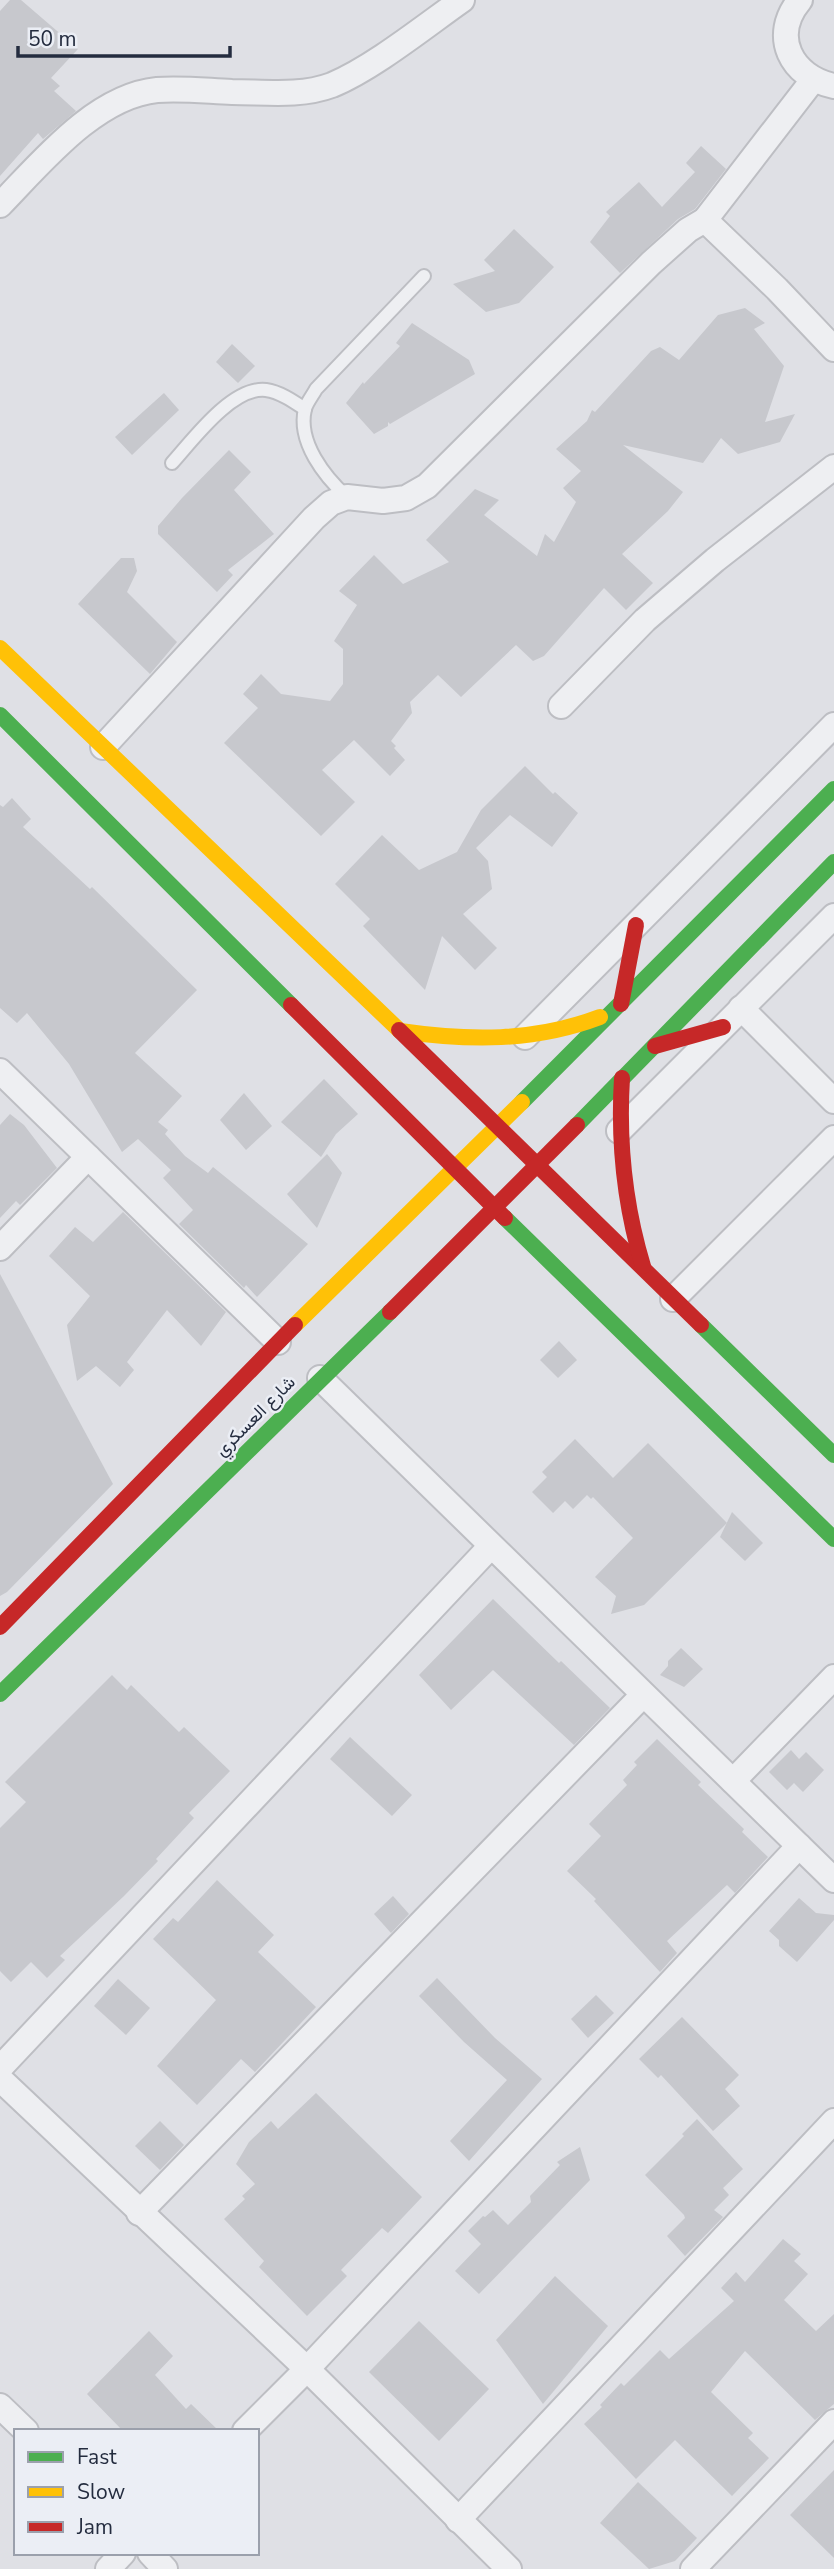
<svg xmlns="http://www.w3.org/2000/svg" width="834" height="2569" font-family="'Nunito Sans',Vazirmatn,sans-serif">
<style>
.building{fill:#c7c8cd}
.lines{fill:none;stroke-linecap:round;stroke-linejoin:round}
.lane-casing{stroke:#bdbec3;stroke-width:16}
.street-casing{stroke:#bdbec3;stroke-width:28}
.lane{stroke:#eeeff2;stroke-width:12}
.street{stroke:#eeeff2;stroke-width:24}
.fast{stroke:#4caf50;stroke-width:16}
.slow{stroke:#ffc107;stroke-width:16}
.jam{stroke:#c62828;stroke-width:16}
.labels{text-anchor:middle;stroke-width:5;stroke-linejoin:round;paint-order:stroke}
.street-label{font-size:18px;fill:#242c3f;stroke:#ebeef5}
</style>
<rect width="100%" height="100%" fill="#dfe0e5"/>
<g class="building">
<path d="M10,0H21L78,49L51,78L60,86L54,91L76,111L43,139L38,133L0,176V11Z"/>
<path d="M701,146L726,169L695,209L678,219L620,273L590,242L610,216L606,212L639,182L662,207L695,172L686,163Z"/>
<path d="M514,229L554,267L519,303L486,312L453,284L495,271L484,260Z"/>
<path d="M745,308L765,323L754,329L784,366L765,422L795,414L780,442L738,454L721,438L703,463L623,445L683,492L668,511L622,554L653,583L626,610L604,588L544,656L533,661L516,645L461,697L438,675L410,702L412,713L391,741L396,746L394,748L405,760L390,776L354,740L322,770L355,802L321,836L224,743L258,708L243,694L261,674L281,694L330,701L343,684V649L334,641L357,605L339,591L374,555L403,584L449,562L426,540L475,489L499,500L484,515L537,556L545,534L554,542L576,502L563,488L581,471L556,449L587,421L592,410L595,412L651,351L660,347L679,360L718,315Z"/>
<path d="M412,323L469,360L475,374L390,424L388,422V426L374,434L346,403L363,382L364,384L400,346L396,343Z"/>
<path d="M232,344L255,366L238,383L216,362Z"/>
<path d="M164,393L179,410L132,455L115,437Z"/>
<path d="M229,450L251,472L234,490L274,534L228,570L233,575L217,592L158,534V526L182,498Z"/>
<path d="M121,558H134L137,571L127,592L177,642L150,674L78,604Z"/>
<path d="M525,766L553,794L555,792L578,813L552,847L510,815L476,848L488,861L492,889L463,914L497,948L475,970L442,936L425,990L363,926L370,919L335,884L382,835L419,870L457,852L481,810Z"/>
<path d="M12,798L31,819L23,827L90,889L92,887L197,990L135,1053L182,1096L158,1122L168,1130L165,1134L185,1156L208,1173L213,1167L308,1244L257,1297L246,1285L244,1288L179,1224L193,1210L163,1178L171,1170L138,1139L122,1152L69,1064L27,1013L17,1023L0,1008V805L3,807Z"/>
<path d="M324,1079L358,1114L336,1134L321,1157L281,1122Z"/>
<path d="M244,1093L272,1126L246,1150L220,1120Z"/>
<path d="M10,1114L24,1125L57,1168L20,1205L16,1201L0,1218V1125Z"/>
<path d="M327,1154L342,1173L317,1228L287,1194Z"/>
<path d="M123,1212L226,1312L201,1346L167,1310L127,1362L134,1370L120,1387L96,1366L77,1381L67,1325L90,1296L49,1256L75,1227L93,1242Z"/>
<path d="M0,1274L113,1484L7,1592L0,1596Z"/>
<path d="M559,1341L577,1360L558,1378L540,1360Z"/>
<path d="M575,1439L613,1478L648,1443L727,1523L644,1605L611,1614L616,1596L595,1577L633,1538L593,1497L591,1499L587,1495L573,1509L565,1501L553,1513L532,1492L547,1477L542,1472Z"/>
<path d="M732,1512L763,1543L745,1561L720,1537Z"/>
<path d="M493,1599L559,1663L561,1661L610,1708L574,1745L493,1670L451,1710L419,1675Z"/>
<path d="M681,1648L703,1669L684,1687L660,1675L668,1666V1661Z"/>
<path d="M112,1675L127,1690L131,1685L179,1732L184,1727L230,1771L189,1813L194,1818L156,1859L158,1861L124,1896L60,1956L65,1960L47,1978L31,1962L11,1982L0,1971V1828L26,1802L5,1782Z"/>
<path d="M350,1737L412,1795L392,1816L330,1759Z"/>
<path d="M657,1739L701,1782L698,1785L744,1829L742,1832L768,1857L735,1893L727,1885L667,1941L677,1953L660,1972L594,1901L596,1899L567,1871L601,1836L589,1824L627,1785L623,1780L637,1765L634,1762Z"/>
<path d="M791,1750L799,1759L806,1752L824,1770L803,1792L794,1783L787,1790L769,1772Z"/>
<path d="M217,1880L274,1935L258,1952L316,2007L255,2072L241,2059L197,2105L157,2066L216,2000L153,1939L173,1918L178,1922Z"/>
<path d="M393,1896L409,1914L391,1933L374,1914Z"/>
<path d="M799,1898L816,1913L834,1915V1920L797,1962L779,1946V1940L769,1931Z"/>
<path d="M437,1978L495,2038L542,2079L469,2161L450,2141L507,2080L464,2042L419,1996Z"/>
<path d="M118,1979L150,2008L126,2035L94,2006Z"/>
<path d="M596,1995L614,2013L588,2038L571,2019Z"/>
<path d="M682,2017L739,2075L725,2089L740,2106L713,2131L661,2075L658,2078L639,2059Z"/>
<path d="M316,2093L422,2197L388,2233L382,2228L341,2270L347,2276L307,2316L259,2267L264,2261L224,2219L245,2199L242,2196L255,2184L236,2164L249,2142L271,2121L278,2129Z"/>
<path d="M697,2119L743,2169L723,2188L729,2195L714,2210L723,2217L685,2256L667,2236L685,2218L684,2215L645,2175L684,2136L682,2134Z"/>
<path d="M160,2121L184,2145L160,2170L135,2146Z"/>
<path d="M580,2147L590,2180L479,2294L455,2271L481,2244L468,2231L483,2216L485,2217L493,2210L508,2225L531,2202L530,2196L560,2165L557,2162Z"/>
<path d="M783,2239L801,2254L794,2261L808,2274L784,2300L816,2331L834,2314V2404L815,2420L745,2351L711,2392L753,2433L748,2438L769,2458L732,2496L675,2440L636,2479L584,2424L602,2407L600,2405L621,2383L624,2386L660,2350L669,2359L734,2301L721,2288L736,2272L745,2282Z"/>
<path d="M555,2276L608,2326L543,2404L496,2340Z"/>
<path d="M419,2321L489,2389L439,2441L369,2372Z"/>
<path d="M149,2331L173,2356L155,2375L186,2409L191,2404L219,2431H123L87,2394Z"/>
<path d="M834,2470V2558L790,2515Z"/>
<path d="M638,2482L697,2538L675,2561L649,2569L600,2523Z"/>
</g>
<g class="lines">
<g class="lane-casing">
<g id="lane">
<path d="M172,463C192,441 232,386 266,390C280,392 293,401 305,409"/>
<path d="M347,497C325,477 297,442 305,409C307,402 313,395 316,389L424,276"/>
</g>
</g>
<g class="street-casing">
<g id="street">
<path d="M800,0C770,36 791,77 834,86"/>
<path d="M0,205C41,163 95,96 157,90C181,88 207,91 232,92C265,92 300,97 332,85C373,68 425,26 462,0"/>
<path d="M705,220L777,289L834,349"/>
<path d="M561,706L645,620L715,560L834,467"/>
<path d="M103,747L314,518L331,503L347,497L383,501L406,498L427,486L651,263L688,230L705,220L813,80"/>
<path d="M741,1008L834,1101"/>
<path d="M525,1037L834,725"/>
<path d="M0,1071L278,1342"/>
<path d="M619,1131L834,916"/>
<path d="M0,1248L88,1157"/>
<path d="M673,1299L834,1138"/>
<path d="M320,1378L834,1880"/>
<path d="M733,1781L834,1677"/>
<path d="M0,2068L491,1546"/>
<path d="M0,2079L307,2369L509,2569"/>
<path d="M139,2213L643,1695"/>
<path d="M0,2406L26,2431"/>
<path d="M245,2431L307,2369L799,1846"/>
<path d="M458,2520L834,2121"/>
<path d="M150,2553L165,2569"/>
<path d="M108,2569L123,2553"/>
<path d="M693,2569L834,2422"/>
</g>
</g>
<use href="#lane" class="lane"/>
<use href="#street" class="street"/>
<g class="fast">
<path d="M0,715L291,1005"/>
<path d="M522,1102L834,789"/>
<path d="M577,1125L834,862"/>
<path d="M505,1218L834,1539"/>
<path d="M701,1325L834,1455"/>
<path d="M0,1694L390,1312"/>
</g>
<g class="slow">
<path d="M0,648L399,1030"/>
<path d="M400,1031C469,1041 534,1042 600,1017"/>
<path d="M295,1325L522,1102"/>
</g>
<g class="jam">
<path d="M621,1004L636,925"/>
<path d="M291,1005L505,1218"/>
<path d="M399,1030L701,1325"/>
<path d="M655,1046L723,1027"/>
<path d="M622,1078C618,1143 624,1203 643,1266"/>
<path d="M390,1312L577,1125"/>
<path d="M0,1627L295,1325"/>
</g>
</g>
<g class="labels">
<g class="street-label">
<text transform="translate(255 1416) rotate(-45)" y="6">شارع العسكري</text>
</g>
</g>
<rect x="14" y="2429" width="245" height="126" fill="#ebeef5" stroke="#9ba0ac" stroke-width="2"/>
<rect x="28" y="2452" width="35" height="10" fill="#4caf50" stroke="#9ba0ac" stroke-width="2"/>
<text x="77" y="2464" font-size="21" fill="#242c3f">Fast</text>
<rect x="28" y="2487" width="35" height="10" fill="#ffc107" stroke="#9ba0ac" stroke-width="2"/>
<text x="77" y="2499" font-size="21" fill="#242c3f">Slow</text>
<rect x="28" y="2522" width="35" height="10" fill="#c62828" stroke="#9ba0ac" stroke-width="2"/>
<text x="77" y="2534" font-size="21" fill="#242c3f">Jam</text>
<path d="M18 46v10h212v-10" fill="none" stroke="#242c3f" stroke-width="3.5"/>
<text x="28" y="46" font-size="21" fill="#242c3f" stroke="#ebeef5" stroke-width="5" paint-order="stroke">50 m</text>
</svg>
